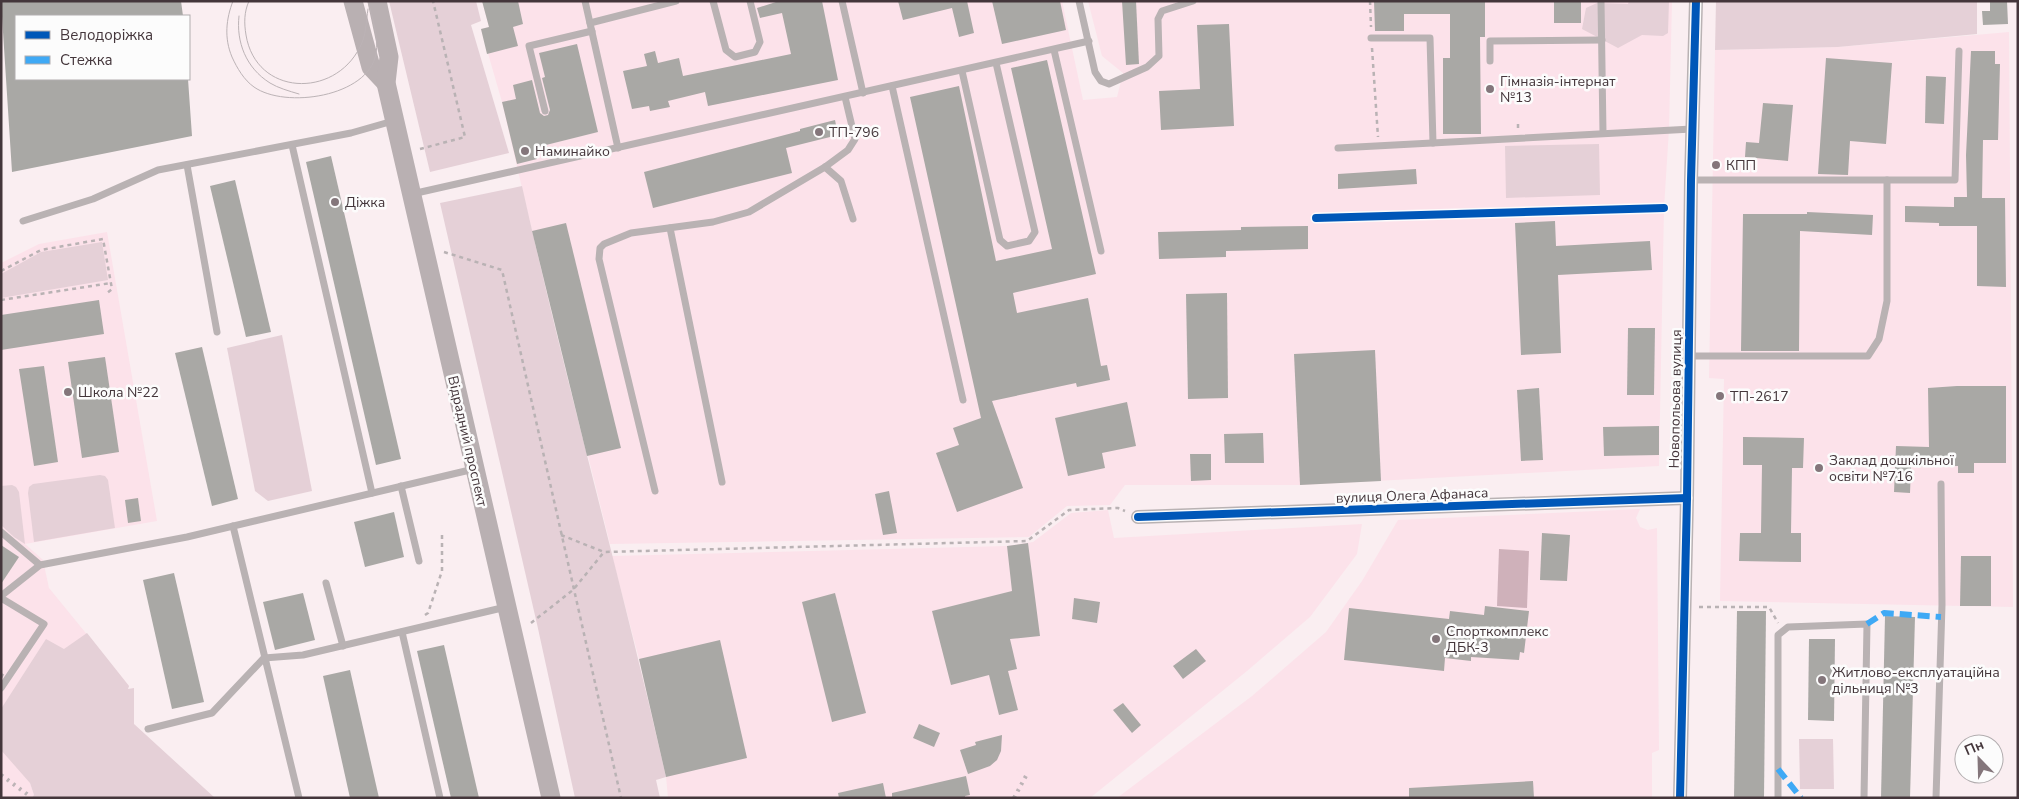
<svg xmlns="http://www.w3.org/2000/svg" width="2019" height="799" font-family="'Nunito Sans',sans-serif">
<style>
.built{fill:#fce2ea}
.green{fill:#e5d0d7}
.water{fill:#cfb1ba}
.building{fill:#a9a8a5}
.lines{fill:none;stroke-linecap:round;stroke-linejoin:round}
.path{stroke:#b9b2b4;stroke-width:2.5;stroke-dasharray:4 4;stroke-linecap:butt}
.service{stroke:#b9b2b3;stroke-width:7}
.minor{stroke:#b9b2b3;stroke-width:14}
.secondary{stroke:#b9b0b2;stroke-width:19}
.tram{stroke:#bcb3b6;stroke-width:1}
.rail{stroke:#bcb3b6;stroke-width:4;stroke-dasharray:2.5 5;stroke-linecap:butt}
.quiet{stroke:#3fa9f5;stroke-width:6;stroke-dasharray:12 6;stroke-linecap:butt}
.cycleway-casing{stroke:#fcfcfc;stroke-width:11}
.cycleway{stroke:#0057b8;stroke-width:8}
.poi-dot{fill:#84767b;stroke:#fcfcfc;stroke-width:2}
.labels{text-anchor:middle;stroke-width:5;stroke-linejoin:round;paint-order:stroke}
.poi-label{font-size:14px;fill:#44363b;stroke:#fcfcfc;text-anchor:start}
.street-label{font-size:14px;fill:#44363b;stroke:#fcfcfc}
</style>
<rect width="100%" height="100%" fill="#faeef1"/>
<g class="built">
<path d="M482,1H1062L1083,100L1117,97L1123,73L1102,56L1088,1H1672L1669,129L1664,208L1659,466L1300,485H1125L1110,505L1067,506L1029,537L610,544L532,231L502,102L481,29L489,27Z"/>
<path d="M2009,32L2013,607L1720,601L1724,379L1709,378L1715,50L1838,47Z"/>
<path d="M107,232L157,521L25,544L43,560L49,588L129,686L30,783L34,795L32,798H1V263L39,244Z"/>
<path d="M1640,509L1636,518L1640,527L1648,530L1657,528L1659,750L1652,753V798H1117L1252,696L1326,632L1362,581L1398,520Z"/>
<path d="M1108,510L1114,538L1362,524L1357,554L1310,617L1247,671L1090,798H668L666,776L639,659L612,556L1007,546L1033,542L1071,513Z"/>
</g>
<g class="green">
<path d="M389,1H476L481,21L471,25L509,153L430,172Z"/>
<path d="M1629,1H1669L1668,33L1663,36L1642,35L1618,48L1582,29L1586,8L1597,3L1628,4Z"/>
<path d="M1716,1H1977V34L1838,47L1715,50Z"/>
<path d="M1599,144L1600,195L1506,198L1505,146Z"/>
<path d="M522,186C566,384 621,579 666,777L656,780L660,798H575L537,624L440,203Z"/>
<path d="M102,242L108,280L1,298V274L41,252Z"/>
<path d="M282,335L312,491L268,501L255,491L227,348Z"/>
<path d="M100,475L105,476L108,480L115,528L34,542L28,493L29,487L33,484Z"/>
<path d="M12,485L16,487L19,492L25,544L14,537L1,525V486Z"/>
<path d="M87,633L129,686L128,689L134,688V724L215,798H32L34,795L30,783L1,750V709L46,639L64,649Z"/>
<path d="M1799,739H1833L1834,789H1800Z"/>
</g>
<path class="water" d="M1499,549L1529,551L1527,608L1497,606Z"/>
<g class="building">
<path d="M1,1H181L183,16H16V79H188L192,136L12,172Z"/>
<path d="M482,1H518L523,24L513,27L518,46L487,54L481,29L489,27Z"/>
<path d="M779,1H822L838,80L708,106L705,92L668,101L670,107L650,111L649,106L632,109L623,71L647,66L644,54L655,51L658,63L679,58L683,76L791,54L782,13L760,18L757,8Z"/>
<path d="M898,1H967L974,33L959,37L952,8L903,20Z"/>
<path d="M992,1H1060L1066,30L1002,44Z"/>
<path d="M1122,1H1136L1139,64L1126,65Z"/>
<path d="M1374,1H1485V37H1480L1481,134H1443V58H1450V14H1404V31H1375Z"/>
<rect x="1554" y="1" width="27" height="22"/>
<path d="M1990,1H2007L2008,24L1983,25L1982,11H1990Z"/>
<path d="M1229,24L1234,126L1161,130L1159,91L1200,89L1197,25Z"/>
<path d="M577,44L598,132L534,148L537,159L517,164L502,102L516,99L513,85L532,80L540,113L544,116L548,115L550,110L542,78L545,77L539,53Z"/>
<path d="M1971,51H1995V64H2000L1998,140H1983L1982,198H2005L2006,287L1977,286V226H1939V223L1905,222V206L1954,207V197H1967L1966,155Z"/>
<path d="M1826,58L1892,63L1886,144L1850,141L1848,175L1818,174Z"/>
<path d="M1047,60L1096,274L1013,293L1017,313L1088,298L1101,366L1107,365L1110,380L1077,387L1076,383L992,401L1023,488L957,512L936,453L959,445L953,428L981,418L910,97L959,86L996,261L1052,249L1011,68Z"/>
<path d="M1926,76L1946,77L1944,124L1925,123Z"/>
<path d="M1763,103L1793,105L1788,161L1745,157L1746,142L1759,143Z"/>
<path d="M835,120L838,135L786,148L792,173L653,208L644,172L800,131V129Z"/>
<path d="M331,156L401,459L376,465L306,162Z"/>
<path d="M1416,169L1417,184L1338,189V174Z"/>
<path d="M235,180L271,332L246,337L210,186Z"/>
<path d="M1807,212L1873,215L1872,235L1800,231L1799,351H1741L1743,214H1807Z"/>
<path d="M1555,221L1556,246L1650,241L1652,270L1558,275L1561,353L1521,355L1515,223Z"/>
<path d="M566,223L621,448L587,456L532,231Z"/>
<path d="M1308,226V249L1226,251V257L1159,259L1158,232L1241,230V227Z"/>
<path d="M1227,293L1228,398L1188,399L1186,294Z"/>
<path d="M99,300L104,334L1,350V315Z"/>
<path d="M1628,328H1655L1654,395H1627Z"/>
<path d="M202,347L238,499L212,506L175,353Z"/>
<path d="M1375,350L1381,481L1300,485L1294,354Z"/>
<path d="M105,357L119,452L82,458L68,362Z"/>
<path d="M44,366L58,462L34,466L19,369Z"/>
<path d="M1957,386H2006V463H1974V473H1958V466L1911,467L1910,493L1894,492L1896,446L1929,447L1928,388Z"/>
<path d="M1539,388L1543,460L1521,461L1517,390Z"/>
<path d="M1127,402L1136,446L1102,453L1105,468L1068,476L1055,418Z"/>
<path d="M1659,426V455L1604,456L1603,427Z"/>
<path d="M1263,433L1264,463H1225L1224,434Z"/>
<path d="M1743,437L1804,438L1803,468H1792L1791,533H1801V562L1739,561L1740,533H1761L1762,465H1743Z"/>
<path d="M1190,454H1211V480L1191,481Z"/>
<path d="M889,491L897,533L883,535L875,494Z"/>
<path d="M138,498L141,521L128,523L125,500Z"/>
<path d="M394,512L404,557L365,567L354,522Z"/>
<path d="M1542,533L1570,535L1567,581L1540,580Z"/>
<path d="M1028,543L1040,636L1010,639L1017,669L1008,671L1018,710L999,715L989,675L951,685L932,611L1012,591L1007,546Z"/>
<path d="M1,545L19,557L1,584Z"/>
<path d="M1961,556H1991V606H1960Z"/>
<path d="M174,573L204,702L172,709L143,580Z"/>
<path d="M303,593L315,640L275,650L263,602Z"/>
<path d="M835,593L866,713L832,722L802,602Z"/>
<path d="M1074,598L1100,602L1097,623L1072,619Z"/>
<path d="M1485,606L1529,611L1524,653L1520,652L1519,660L1471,657V661L1445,658L1444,671L1344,660L1349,608L1449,619L1450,611L1484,615Z"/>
<path d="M1737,611H1766L1764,798H1734Z"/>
<path d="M1885,616L1915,617L1910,798H1881Z"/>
<path d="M1809,639H1835L1834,721L1808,720Z"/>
<path d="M720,640L747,758L666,777L639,659Z"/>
<path d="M444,645L479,798H451L417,651Z"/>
<path d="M1196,649L1206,661L1183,679L1173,666Z"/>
<path d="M350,670L379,798H350L323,676Z"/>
<path d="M1123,703L1141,725L1132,733L1113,710Z"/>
<path d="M919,724L940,733L934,747L913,738Z"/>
<path d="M1002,735L1001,751L997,760L990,766L968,774L960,750L976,745L975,742Z"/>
<path d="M966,776L970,795L965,796V798H892V793Z"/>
<path d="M1533,781L1534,798H1409V788Z"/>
<path d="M883,783L886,798H839L838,793Z"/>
</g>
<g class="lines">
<g class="path">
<path d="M1370,1L1371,27"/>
<path d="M1372,48L1378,137"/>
<path d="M1518,128V120"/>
<path d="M420,149L465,137L433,1"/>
<path d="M444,252L502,270L621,798"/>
<path d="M1,271L41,250L103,239L112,289L107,293"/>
<path d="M1,300L111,283"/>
<path d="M561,535L604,552L1027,541L1069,510L1118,508L1125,511"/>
<path d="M1699,607H1769L1778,623"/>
<path d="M425,615L428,613L442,571V532"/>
<path d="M531,623L573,590L604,552"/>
</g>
<g class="service">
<path d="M585,1L618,148"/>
<path d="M713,1L726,50L735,57L755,52L760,42L750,1"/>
<path d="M842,1L863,93"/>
<path d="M1079,1L1095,72L1101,81L1109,84L1147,67L1159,56L1158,19L1162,11L1193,1"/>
<path d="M1601,1L1603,133"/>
<path d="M590,23L676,1"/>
<path d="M1371,38H1430L1433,143"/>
<path d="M1054,50L1101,251"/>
<path d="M1490,61V41L1602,40"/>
<path d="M962,71L1000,240L1007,246L1029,241L1035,232L996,63"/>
<path d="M892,86L963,400"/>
<path d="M545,111L529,46L592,31"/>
<path d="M292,145L372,493"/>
<path d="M1338,148L1692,129"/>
<path d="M187,165L217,332"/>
<path d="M825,167L841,181L853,219"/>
<path d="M1691,180H1955L1959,51"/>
<path d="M412,194L1089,41"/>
<path d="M23,221L93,199L158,170L351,133L393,121"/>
<path d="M670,228L722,482"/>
<path d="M1688,356H1868L1879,339L1887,301V180"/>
<path d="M401,486L419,561"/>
<path d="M655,491L599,259L600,248L604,244L631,233L713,222L749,212L825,167L848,150L855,139L845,97"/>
<path d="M233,526L299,798"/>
<path d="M1,532L40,565"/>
<path d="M326,583L343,646"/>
<path d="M1,596L40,565L187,537L474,469"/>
<path d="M1,598L44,624L1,688"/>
<path d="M402,632L440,798"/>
<path d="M148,729L212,713L264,658L303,655L506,607"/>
<path d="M1778,798V635L1788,627L1867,624L1864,798"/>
<path d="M1936,798L1942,605L1941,484"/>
</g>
<g class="minor">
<path d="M1138,517L1687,498"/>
<path d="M1680,798L1687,498L1691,180L1696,1"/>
</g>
<g class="secondary">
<path d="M353,1L371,67L386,83"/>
<path d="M377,1L389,57L386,83L551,798"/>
</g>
<g class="tram">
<path d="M233,1C226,19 224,38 232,57C237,68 244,80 254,87C285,109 368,97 376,54C379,37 372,17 368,1"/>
<path d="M249,1C244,12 244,23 246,35C256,96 334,99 360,47C366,37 366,21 368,9"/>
<path d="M239,16C236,42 246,68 270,83C278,88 289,91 299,94"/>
</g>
<g class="rail">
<path d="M1,675L8,679"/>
<path d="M1,775L31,797"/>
<path d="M1014,798L1027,774"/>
</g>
<g class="quiet">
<path d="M1867,624L1884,613L1941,617"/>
<path d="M1778,769L1801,798"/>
</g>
<g class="cycleway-casing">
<g id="cycleway">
<path d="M1316,218L1664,208"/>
<path d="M1138,517L1687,498"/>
<path d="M1680,798L1687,498L1691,180L1696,1"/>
</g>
</g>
<use href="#cycleway" class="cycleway"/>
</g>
<g class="poi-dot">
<circle cx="1490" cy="89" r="5"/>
<circle cx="819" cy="132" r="5"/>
<circle cx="525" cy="151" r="5"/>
<circle cx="1716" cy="165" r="5"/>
<circle cx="335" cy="202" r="5"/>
<circle cx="68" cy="392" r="5"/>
<circle cx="1720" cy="396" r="5"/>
<circle cx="1819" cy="468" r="5"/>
<circle cx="1436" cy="639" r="5"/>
<circle cx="1822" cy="680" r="5"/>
</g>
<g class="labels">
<g class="poi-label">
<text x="1500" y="86">Гімназія-інтернат<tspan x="1500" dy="16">№13</tspan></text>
<text x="829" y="137">ТП-796</text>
<text x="535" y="156">Наминайко</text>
<text x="1726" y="170">КПП</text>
<text x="345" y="207">Діжка</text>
<text x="78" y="397">Школа №22</text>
<text x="1730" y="401">ТП-2617</text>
<text x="1829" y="465">Заклад дошкільної<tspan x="1829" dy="16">освіти №716</tspan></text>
<text x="1446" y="636">Спорткомплекс<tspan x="1446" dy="16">ДБК-3</tspan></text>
<text x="1832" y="677">Житлово-експлуатаційна<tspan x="1832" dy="16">дільниця №3</tspan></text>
</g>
<g class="street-label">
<text transform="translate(1675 399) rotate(-89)" y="5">Новопольова вулиця</text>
<text transform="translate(468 441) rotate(77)" y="5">Відрадний проспект</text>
<text transform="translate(1412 495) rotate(-2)" y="5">вулиця Олега Афанаса</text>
</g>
</g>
<rect width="2019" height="799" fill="none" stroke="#44363b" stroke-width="5"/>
<rect x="15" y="15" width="175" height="65" fill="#fcfcfc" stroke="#b2adaf"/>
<rect x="25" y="31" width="25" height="8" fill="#0057b8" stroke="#b2adaf"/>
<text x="60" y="40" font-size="15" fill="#44363b">Велодоріжка</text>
<rect x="25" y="56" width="25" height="8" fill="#3fa9f5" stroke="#b2adaf"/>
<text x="60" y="65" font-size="15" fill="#44363b">Стежка</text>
<g transform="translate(1979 759) rotate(337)"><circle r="24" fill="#fcfcfc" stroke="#b2adaf"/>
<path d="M0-4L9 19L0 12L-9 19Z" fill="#84767b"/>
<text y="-8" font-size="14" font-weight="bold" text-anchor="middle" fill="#44363b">Пн</text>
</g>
</svg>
